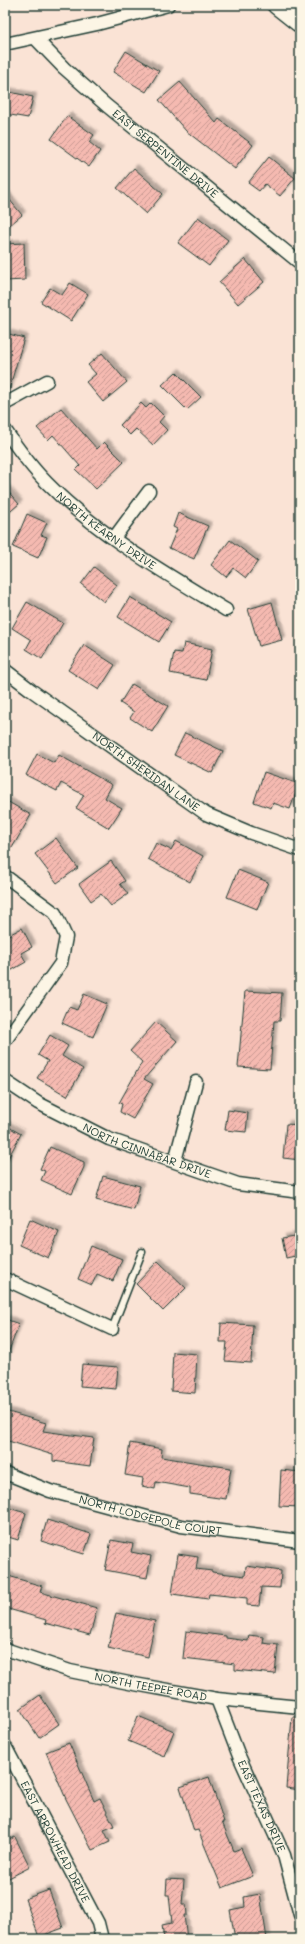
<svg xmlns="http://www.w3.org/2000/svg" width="305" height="1944" font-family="Mali,sans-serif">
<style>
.building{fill:url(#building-hatch);stroke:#1f3d34;filter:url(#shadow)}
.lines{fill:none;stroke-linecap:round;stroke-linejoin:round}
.lane-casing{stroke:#1f3d34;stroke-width:9}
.street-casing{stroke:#1f3d34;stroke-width:15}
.secondary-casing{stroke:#1f3d34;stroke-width:20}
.lane{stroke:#fcf5e5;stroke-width:6}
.street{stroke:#fcf5e5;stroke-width:12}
.secondary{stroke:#fcf5e5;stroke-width:17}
.labels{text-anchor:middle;stroke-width:3;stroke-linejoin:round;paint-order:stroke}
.street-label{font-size:11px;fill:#1f3d34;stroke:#fcf5e5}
</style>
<defs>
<pattern id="building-hatch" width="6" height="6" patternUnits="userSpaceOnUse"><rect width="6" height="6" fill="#f5bab1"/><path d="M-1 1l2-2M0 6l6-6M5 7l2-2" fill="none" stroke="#c69891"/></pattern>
<filter id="shadow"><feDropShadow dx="3.5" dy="-3.5" stdDeviation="1" flood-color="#0004"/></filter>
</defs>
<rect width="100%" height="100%" fill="#fae3d5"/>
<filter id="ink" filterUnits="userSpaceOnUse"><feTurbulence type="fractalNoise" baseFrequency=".025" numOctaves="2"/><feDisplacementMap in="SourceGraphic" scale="8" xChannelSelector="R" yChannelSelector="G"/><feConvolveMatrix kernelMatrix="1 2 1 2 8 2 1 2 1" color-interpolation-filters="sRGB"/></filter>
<g filter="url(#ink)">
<g class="building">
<path d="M126,51L159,71L146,92L113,72Z"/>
<path d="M180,82L216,123L219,119L253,145L235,169L186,131L159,100Z"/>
<path d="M5,91L33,97L28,118L5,114Z"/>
<path d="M67,116L94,135L89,142L100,151L89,167L51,139Z"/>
<path d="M269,157L295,178L280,196L265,184L259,191L248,183Z"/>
<path d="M134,168L163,194L146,214L117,188Z"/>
<path d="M5,194L22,215L5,229Z"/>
<path d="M198,217L228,240L209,266L178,243Z"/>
<path d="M24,243L25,280L5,281V244Z"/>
<path d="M245,259L264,282L238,304L219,282Z"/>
<path d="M70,283L88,294L71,321L41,302L50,288L62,295Z"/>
<path d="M5,333L24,338L8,393L5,392Z"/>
<path d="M102,353L127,382L103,402L86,382L96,374L88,365Z"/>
<path d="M176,372L201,397L187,410L162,385Z"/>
<path d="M141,403L146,408L151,403L164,416L159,422L167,430L153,445L136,429L130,435L120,425Z"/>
<path d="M61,408L97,449L104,442L124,462L96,489L76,470L80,466L53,435L48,440L37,428Z"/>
<path d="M5,488L19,504L5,516Z"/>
<path d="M178,513L208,526L194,559L169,548L177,529L173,527Z"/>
<path d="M27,514L47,523L41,535L47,537L38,558L13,547Z"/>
<path d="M230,540L258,561L246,578L233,568L226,577L211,565Z"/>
<path d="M94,567L117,585L104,602L81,584Z"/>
<path d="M130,597L171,622L159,642L118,617Z"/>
<path d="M27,602L63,623L42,659L26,649L31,640L12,628Z"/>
<path d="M272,602L282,640L259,646L248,609Z"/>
<path d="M184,643L212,649L206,680L170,673L174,652L182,653Z"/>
<path d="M84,645L115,665L99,690L68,670Z"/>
<path d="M132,684L168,706L152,732L130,718L134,712L120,703Z"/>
<path d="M185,733L223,751L212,773L174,755Z"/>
<path d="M37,754L54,763L59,755L112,785L105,798L122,808L109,828L76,808L84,795L61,783L57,791L26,775Z"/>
<path d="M264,772L299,784L290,809L273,803L271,808L254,802Z"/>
<path d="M5,800L31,815L12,848L5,843Z"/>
<path d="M56,838L78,868L57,883L35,854Z"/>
<path d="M176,841L203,856L190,882L148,859L156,843L171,850Z"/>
<path d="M111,861L125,881L120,884L128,894L111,906L101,894L91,901L79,884Z"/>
<path d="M238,870L268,882L257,909L227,897Z"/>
<path d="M22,928L32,947L21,953L26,962L5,974V937Z"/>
<path d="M245,991L282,993L280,1021H274L270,1069L238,1067Z"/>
<path d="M84,994L107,1004L93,1037L62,1023L69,1007L77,1010Z"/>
<path d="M156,1022L177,1041L144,1079L153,1084L133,1119L120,1112L122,1104L119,1103L142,1062L130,1051Z"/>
<path d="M50,1035L68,1046L62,1056L83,1069L67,1096L37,1078L48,1061L38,1055Z"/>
<path d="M228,1110L248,1113L246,1132L225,1130Z"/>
<path d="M286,1124L300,1125V1160L283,1158Z"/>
<path d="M5,1125L21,1134L5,1164Z"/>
<path d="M50,1147L84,1162V1167L72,1194L41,1180L45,1171L40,1169Z"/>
<path d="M103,1176L140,1186L134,1210L96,1200Z"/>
<path d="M30,1219L59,1232L48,1258L19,1245Z"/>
<path d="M300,1235V1255L286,1258L282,1238Z"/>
<path d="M91,1246L122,1259L113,1281L97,1274L92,1285L78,1279Z"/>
<path d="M158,1261L186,1288L163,1311L136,1284Z"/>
<path d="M5,1319L19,1324L6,1359H5Z"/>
<path d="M221,1323L253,1325L251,1363L225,1361L227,1342H220Z"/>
<path d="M173,1352L197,1354L195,1393L171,1391Z"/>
<path d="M82,1364L118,1367L116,1389L80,1386Z"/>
<path d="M5,1411L46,1423L43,1431L94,1438L90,1466L53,1461V1455L5,1440Z"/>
<path d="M130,1443L162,1449L161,1457L231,1468L226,1499L190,1494V1488L156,1482L155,1489L142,1486L143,1478L125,1475Z"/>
<path d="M281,1470L300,1472V1507L279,1506Z"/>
<path d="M5,1507L26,1513L18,1540L5,1536Z"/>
<path d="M47,1520L91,1534L84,1554L41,1541Z"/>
<path d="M111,1540L133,1544L131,1552L151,1556L147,1578L105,1570Z"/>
<path d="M178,1554L198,1557L196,1569L212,1571V1572L245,1576L246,1566L281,1571L280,1588L261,1587L259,1606L247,1605V1598L209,1594L208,1599L172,1594Z"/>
<path d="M5,1575L42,1586L40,1592L97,1608L90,1635L45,1623L46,1620L5,1608Z"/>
<path d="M116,1613L155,1621L148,1657L108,1648Z"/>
<path d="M186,1631L226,1636V1638L248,1641L249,1635L264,1637L263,1643L278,1645L275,1674L235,1670V1664L183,1658Z"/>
<path d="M40,1695L59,1724L39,1738L20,1709Z"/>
<path d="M138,1716L174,1731L164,1756L128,1741Z"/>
<path d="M292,1717H300V1790L286,1788Z"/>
<path d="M69,1743L94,1801L100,1798L114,1826L104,1830L110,1842L92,1850L66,1799L46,1752Z"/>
<path d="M209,1777L224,1822H222L234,1851L241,1848L253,1876L222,1888L198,1830L194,1831L180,1787Z"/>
<path d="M15,1837L30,1867L5,1880V1842Z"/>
<path d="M167,1879L184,1880L182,1904H186L187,1915H184L187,1939H164L162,1925L172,1923L169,1895H166Z"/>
<path d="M49,1890L63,1928L39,1937L25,1899Z"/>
<path d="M260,1894L267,1939H235L230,1910L245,1907L244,1897Z"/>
</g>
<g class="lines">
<g class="lane-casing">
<path id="lane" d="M112,1329L142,1252"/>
</g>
<g class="street-casing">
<g id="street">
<path id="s1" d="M36,39L64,68L107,106L300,263"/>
<path d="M5,44L97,24L168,5"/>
<path d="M5,404L47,381"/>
<path id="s2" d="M5,430C18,449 31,467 47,483C97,534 165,573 226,610"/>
<path d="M114,538L149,491"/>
<path id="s3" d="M5,670L31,690L206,814L251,833L300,850"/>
<path d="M5,876L55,913L66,937L61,963L5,1041"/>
<path id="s4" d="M5,1081L38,1103L109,1139L238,1184L300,1192"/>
<path d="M175,1161L196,1082"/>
<path d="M5,1279L112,1329"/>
<path id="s5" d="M5,1473L50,1491L181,1526L300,1541"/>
<path id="s6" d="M5,1649L70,1671L129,1683L217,1699L300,1707"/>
<path id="s7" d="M217,1699L239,1756L284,1855L300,1915"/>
<path id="s8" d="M5,1746L98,1923L102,1939"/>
</g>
</g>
<g class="secondary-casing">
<path id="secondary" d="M276,5L300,24"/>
</g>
<use href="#lane" class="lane"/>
<use href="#street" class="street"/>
<use href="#secondary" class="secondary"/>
</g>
</g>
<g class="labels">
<g class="street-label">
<text dy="4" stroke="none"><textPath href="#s1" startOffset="173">EAST SERPENTINE DRIVE</textPath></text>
<text dy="4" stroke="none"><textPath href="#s2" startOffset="144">NORTH KEARNY DRIVE</textPath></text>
<text dy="4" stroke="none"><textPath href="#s3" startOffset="174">NORTH SHERIDAN LANE</textPath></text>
<text dy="4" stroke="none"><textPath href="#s4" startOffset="159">NORTH CINNABAR DRIVE</textPath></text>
<text dy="4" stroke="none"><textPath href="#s5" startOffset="152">NORTH LODGEPOLE COURT</textPath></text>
<text dy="4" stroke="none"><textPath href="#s6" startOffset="151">NORTH TEEPEE ROAD</textPath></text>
<text dy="4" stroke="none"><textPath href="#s7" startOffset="116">EAST TEXAS DRIVE</textPath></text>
<text dy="4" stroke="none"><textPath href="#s8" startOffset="108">EAST ARROWHEAD DRIVE</textPath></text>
</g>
</g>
<rect width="305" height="1944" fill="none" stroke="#fcf5e5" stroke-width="20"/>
<rect x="10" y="10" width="285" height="1924" fill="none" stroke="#1f3d34" stroke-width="1.5" filter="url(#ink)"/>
</svg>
